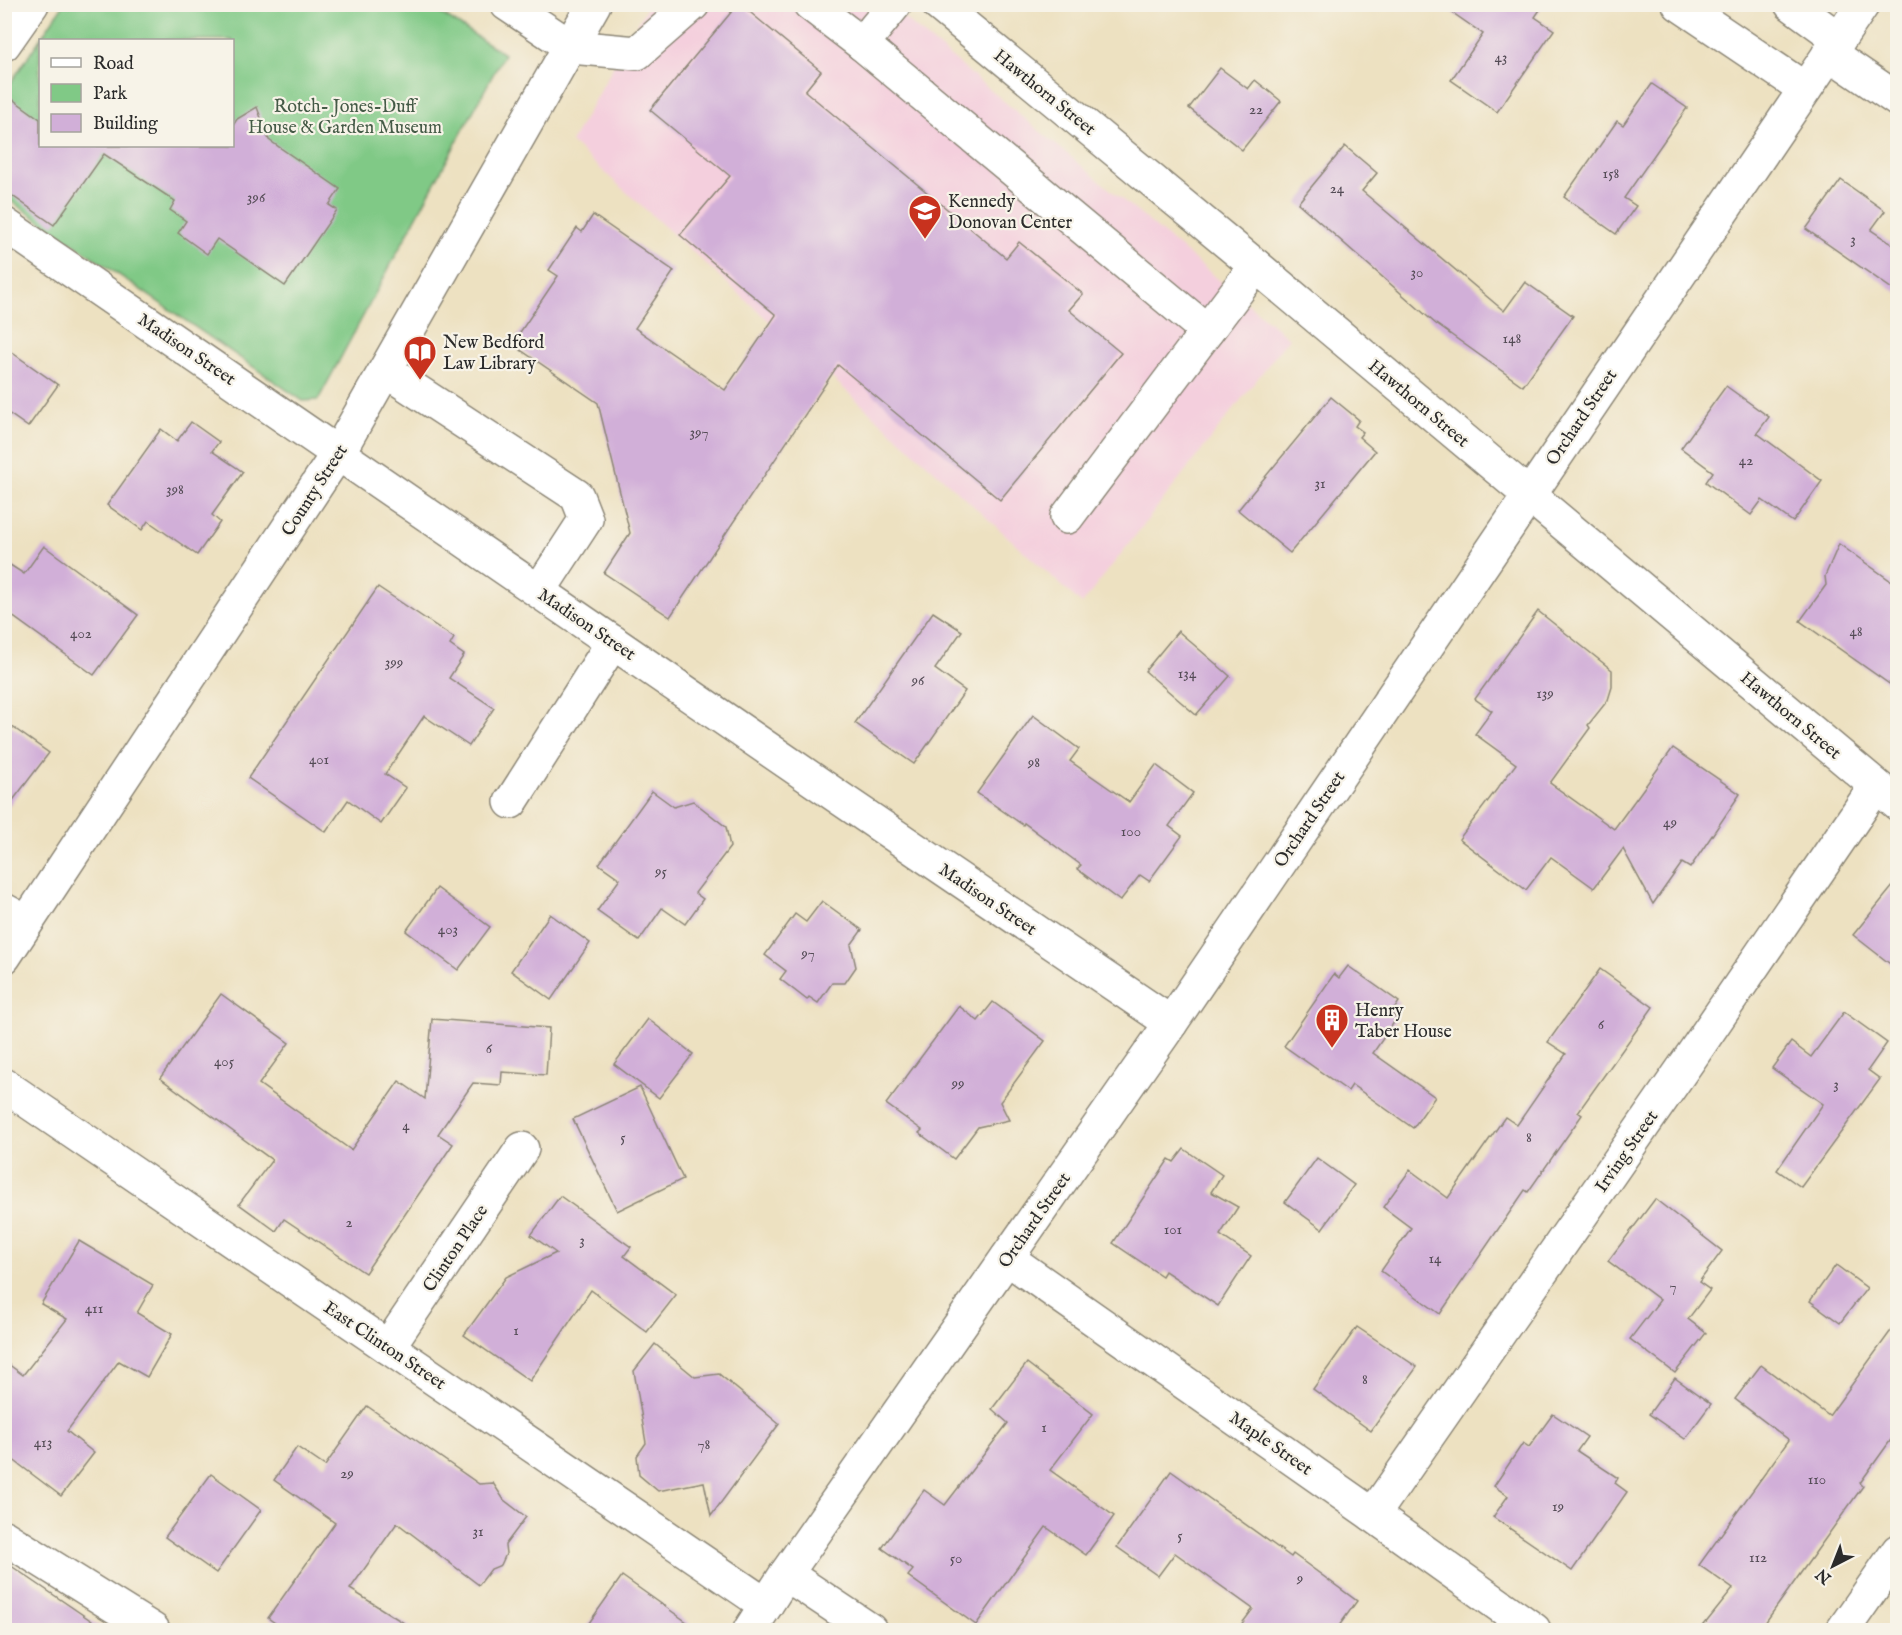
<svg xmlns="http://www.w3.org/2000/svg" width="1902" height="1635" font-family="'IM FELL English',serif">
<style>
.built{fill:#f4cfdd}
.green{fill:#80c986;stroke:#567a58;stroke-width:1.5;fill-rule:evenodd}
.building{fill:#d1afd8}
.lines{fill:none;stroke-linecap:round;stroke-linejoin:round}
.minor-casing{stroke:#8c8676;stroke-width:36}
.major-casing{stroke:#8c8676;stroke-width:36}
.minor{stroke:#fff;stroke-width:33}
.major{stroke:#fff;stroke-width:33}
.labels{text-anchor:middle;stroke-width:4.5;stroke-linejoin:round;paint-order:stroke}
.number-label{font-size:15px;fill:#544c56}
.street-label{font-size:18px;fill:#2b2b2b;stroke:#f7f3e8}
.park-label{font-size:18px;fill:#445a46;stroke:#f7f3e8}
.poi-label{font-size:18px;fill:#2b2b2b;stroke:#f7f3e8;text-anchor:start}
</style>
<rect width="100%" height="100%" fill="#f7f3e8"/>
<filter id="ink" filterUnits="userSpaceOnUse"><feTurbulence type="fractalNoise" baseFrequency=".0167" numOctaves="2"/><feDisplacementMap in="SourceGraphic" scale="12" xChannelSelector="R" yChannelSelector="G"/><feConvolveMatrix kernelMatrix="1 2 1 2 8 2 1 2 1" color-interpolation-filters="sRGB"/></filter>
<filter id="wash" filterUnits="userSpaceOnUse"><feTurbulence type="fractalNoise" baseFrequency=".008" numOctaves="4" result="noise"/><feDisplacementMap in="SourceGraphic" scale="24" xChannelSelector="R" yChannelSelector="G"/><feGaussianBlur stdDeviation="1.35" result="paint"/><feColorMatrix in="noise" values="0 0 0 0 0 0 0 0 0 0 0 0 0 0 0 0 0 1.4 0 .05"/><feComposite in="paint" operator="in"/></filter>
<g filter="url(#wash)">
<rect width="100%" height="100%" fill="#ede1c1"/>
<path class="built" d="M648,5H888L1289,338L1082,604L571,142Z"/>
<path class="green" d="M63,5H428L504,54L318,400L303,401L5,197V91ZM40,40H232V146H40Z"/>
<g id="blocks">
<g class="building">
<path d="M738,4H740L821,71L805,91L1006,258L1019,242L1083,294L1069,310L1121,353L1000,500L838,365L670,617L604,573L630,533L598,403L512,344L558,276L549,270L577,228L582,232L593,215L674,271L635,328L725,390L776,315L680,235L730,176L650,110Z"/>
<path d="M1440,4H1544L1535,17L1554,30L1497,112L1451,80L1483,34Z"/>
<path d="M1220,68L1248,89L1255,80L1281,101L1242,150L1189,108Z"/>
<path d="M1652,84L1687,108L1624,198L1636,206L1616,234L1564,197L1617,121L1623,125Z"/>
<path d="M4,93L40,119V146H232V127L237,119L257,107L269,140L340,189L329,205L337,210L285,286L217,239L207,254L178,233L186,221L170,210L175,201L104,154L54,225L4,190Z"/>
<path d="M1345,146L1377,173L1362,191L1504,311L1525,282L1573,316L1523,386L1436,324L1298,203Z"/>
<path d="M1841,180L1885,211L1871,230L1898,248V293L1806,229Z"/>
<path d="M4,347L58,385L28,427L4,410Z"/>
<path d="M1726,386L1769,417L1757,433L1822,481L1793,522L1762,500L1751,515L1706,482L1713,472L1681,448Z"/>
<path d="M1331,397L1359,420L1355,426L1363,432L1359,437L1375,451L1290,553L1238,510Z"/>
<path d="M191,422L219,442L212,451L243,472L212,515L220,522L197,555L148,521L142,530L107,505L161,429L177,441Z"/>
<path d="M1839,544L1898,586V690L1800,621L1826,585L1825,576Z"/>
<path d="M44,546L138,615L94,675L4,610V561L24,574Z"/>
<path d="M378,587L454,638L450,645L464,655L449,678L494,708L469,746L424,716L385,774L406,788L381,824L348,800L326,832L248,778Z"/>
<path d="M1538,611L1612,670V687L1608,700L1588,725L1590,728L1550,783L1614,829L1673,748L1740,794L1690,868L1682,863L1653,904L1623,849L1594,888L1551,857L1526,890L1459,839L1516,764L1475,734L1492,711L1475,699Z"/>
<path d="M933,612L962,631L935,669L965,691L914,764L855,723Z"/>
<path d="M1178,631L1230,676L1196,715L1145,671Z"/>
<path d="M1033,715L1079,749L1070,761L1129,802L1156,765L1193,793L1169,826L1182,836L1149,881L1140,875L1120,901L1077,869L1081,865L1024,823L1023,825L977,793Z"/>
<path d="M4,721L49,753L4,812Z"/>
<path d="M652,791L674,807L693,801L726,827L730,847L695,893L703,899L685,924L662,908L639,941L597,911L620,879L599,864Z"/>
<path d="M1898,880V970L1853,935Z"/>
<path d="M437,888L490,927L458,970L406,931Z"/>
<path d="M822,901L862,930L851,945L856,967L845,983H832L818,1003L809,997L807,1000L780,979L786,971L765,955L795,914L806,922Z"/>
<path d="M550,914L590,943L551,1000L511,971Z"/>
<path d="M1348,966L1399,1002L1391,1014L1397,1018L1373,1053L1435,1097L1413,1128L1352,1085L1348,1091L1284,1046L1334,974L1339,978Z"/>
<path d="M1600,969L1653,1007L1578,1112L1582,1115L1528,1192L1525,1190L1440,1314L1381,1271L1411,1228L1383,1207L1410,1170L1448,1198L1505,1117L1517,1125L1566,1054L1548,1042Z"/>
<path d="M221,994L289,1043L259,1084L351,1150L399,1081L425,1099L432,1019L549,1028L546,1075L502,1072L501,1085L473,1083L438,1134L453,1144L365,1273L284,1219L276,1231L239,1204L272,1160L160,1078Z"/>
<path d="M993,1002L1045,1041L1000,1102L1009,1120L978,1127L954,1159L919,1133L922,1130L886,1104L959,1006L978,1021Z"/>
<path d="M1844,1012L1887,1043L1868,1070L1880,1079L1801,1187L1777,1170L1823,1104L1772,1068L1791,1042L1811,1057Z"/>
<path d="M648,1019L693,1054L659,1098L614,1064Z"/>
<path d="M640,1087L683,1179L617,1211L573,1119Z"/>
<path d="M1184,1149L1222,1175L1211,1192L1238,1207L1220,1235L1251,1256L1218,1306L1165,1271L1162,1276L1113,1243L1169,1159L1174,1162Z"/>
<path d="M1317,1158L1354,1185L1322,1229L1285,1202Z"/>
<path d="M560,1196L631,1247L624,1256L676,1295L647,1332L591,1290L530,1381L464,1335L506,1277L556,1253L531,1235Z"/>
<path d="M1655,1199L1722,1251L1699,1282L1710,1290L1688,1319L1706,1333L1675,1373L1630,1339L1660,1300L1608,1261Z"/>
<path d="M79,1241L153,1285L137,1313L172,1334L147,1377L119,1361L67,1431L94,1453L61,1496L4,1453V1361L23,1375L67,1319L41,1304Z"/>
<path d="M1836,1265L1867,1288L1840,1323L1810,1301Z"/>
<path d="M1898,1321V1430L1860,1483L1863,1486L1760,1630H1700L1733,1589L1699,1565L1789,1440L1735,1399L1761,1365L1829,1416Z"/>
<path d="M1357,1327L1417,1367L1371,1431L1313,1389Z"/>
<path d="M655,1344L695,1377L719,1374L779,1424L711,1516L704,1482L658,1491L639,1475L637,1456L646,1443L634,1371Z"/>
<path d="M1027,1363L1093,1414L1050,1470L1114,1516L1086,1555L1046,1527L976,1625L908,1576L913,1570L882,1548L924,1490L945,1505L1008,1423L992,1409Z"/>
<path d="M1675,1378L1711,1404L1685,1439L1649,1414Z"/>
<path d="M367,1406L479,1484L493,1483L504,1500L526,1517L505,1545L506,1554L501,1565L491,1569L479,1585L397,1523L350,1589L415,1630H285L268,1618L335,1523L274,1480L297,1447L325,1466Z"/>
<path d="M1553,1414L1587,1437L1577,1451L1618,1478L1615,1483L1627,1492L1572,1571L1493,1517L1508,1496L1494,1486L1523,1443L1529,1447Z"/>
<path d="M1171,1471L1291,1557L1293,1554L1357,1601L1336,1630H1237L1253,1609L1175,1553L1158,1576L1117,1547Z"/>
<path d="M211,1474L261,1510L216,1573L165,1537Z"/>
<path d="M4,1561L105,1630H4Z"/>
<path d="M622,1576L698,1630H584Z"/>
</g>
</g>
</g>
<g filter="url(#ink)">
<use href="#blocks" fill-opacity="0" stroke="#8c8676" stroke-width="1.5"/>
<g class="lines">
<g class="minor-casing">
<g id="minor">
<path d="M507,4L571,47L637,53L693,4"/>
<path d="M810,4L862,44L1207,331"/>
<path d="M1679,4L1805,89"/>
<path d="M1791,4L1839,39"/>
<path d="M4,44L32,4"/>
<path d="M862,44L895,4"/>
<path d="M1829,53L1898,100"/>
<path d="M4,224L841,799L1171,1023"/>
<path d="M386,371L577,496L586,519L539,591"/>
<path d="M1067,517L1256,266"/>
<path d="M511,802L613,642"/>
<path d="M4,910L26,922"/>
<path d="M4,1085L766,1605"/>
<path d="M1007,1258L1373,1515L1534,1630"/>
<path d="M388,1347L522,1149"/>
<path d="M1373,1515L1693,1054L1876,786"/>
<path d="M4,1537L153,1630"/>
<path d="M786,1574L870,1630"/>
<path d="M750,1630L786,1574L1171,1023L1863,4"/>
</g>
</g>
<g class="major-casing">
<g id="major">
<path d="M938,4L1256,266L1898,804"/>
<path d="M4,957L338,453L594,4"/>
<path d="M1843,1630L1898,1551"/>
</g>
</g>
<use href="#minor" class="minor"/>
<use href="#major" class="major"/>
</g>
</g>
<defs>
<g id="school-pin" transform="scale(1.725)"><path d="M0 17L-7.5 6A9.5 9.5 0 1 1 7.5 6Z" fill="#c8321e" stroke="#f7f3e8"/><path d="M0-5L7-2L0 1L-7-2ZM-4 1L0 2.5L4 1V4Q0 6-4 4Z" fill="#fff"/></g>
<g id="library-pin" transform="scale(1.725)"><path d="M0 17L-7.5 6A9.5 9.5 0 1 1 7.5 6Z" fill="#c8321e" stroke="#f7f3e8"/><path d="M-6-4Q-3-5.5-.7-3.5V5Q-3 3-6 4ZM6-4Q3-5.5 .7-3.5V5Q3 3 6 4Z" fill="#fff"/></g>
<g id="building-pin" transform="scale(1.725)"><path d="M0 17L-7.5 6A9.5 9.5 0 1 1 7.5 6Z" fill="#c8321e" stroke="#f7f3e8"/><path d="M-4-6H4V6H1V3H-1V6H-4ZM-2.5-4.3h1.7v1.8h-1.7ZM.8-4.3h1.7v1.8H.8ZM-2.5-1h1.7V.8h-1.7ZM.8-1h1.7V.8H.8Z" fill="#fff"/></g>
</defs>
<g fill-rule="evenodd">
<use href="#school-pin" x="925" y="211"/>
<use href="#library-pin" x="420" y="352"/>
<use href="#building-pin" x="1332" y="1020"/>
</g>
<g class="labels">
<g class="number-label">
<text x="1501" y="62">43</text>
<text x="1256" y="114">22</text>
<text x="1611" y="178">158</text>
<text x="1337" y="193">24</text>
<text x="256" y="202">396</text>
<text x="1853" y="244">3</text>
<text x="1417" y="277">30</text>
<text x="1512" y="343">148</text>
<text x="699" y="437">397</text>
<text x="1746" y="465">42</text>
<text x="1320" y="488">31</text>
<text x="175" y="494">398</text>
<text x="1856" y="636">48</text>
<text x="81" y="638">402</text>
<text x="394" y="667">399</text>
<text x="1187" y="678">134</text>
<text x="918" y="685">96</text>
<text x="1545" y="698">139</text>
<text x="319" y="764">401</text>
<text x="1034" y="767">98</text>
<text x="1670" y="827">49</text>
<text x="1131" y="836">100</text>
<text x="661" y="876">95</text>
<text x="448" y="934">403</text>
<text x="808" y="958">97</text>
<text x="1601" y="1029">6</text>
<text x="489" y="1053">6</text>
<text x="224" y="1066">405</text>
<text x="958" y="1088">99</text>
<text x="1836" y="1089">3</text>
<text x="406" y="1130">4</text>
<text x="623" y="1142">5</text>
<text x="1529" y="1142">8</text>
<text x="349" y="1227">2</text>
<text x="1173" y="1234">101</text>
<text x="582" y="1245">3</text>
<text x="1435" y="1263">14</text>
<text x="1673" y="1291">7</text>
<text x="94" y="1313">411</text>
<text x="516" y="1335">1</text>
<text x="1365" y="1384">8</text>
<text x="1044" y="1432">1</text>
<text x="43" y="1447">413</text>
<text x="704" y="1449">78</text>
<text x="347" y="1478">29</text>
<text x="1817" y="1484">110</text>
<text x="1558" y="1511">19</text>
<text x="478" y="1536">31</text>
<text x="1180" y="1540">5</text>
<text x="1758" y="1562">112</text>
<text x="956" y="1563">50</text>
<text x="1300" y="1583">9</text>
</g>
<g class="street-label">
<text transform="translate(1045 92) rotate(39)" y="6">Hawthorn Street</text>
<text transform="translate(187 349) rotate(34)" y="6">Madison Street</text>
<text transform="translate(1419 403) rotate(40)" y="6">Hawthorn Street</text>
<text transform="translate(1581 417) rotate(-56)" y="6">Orchard Street</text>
<text transform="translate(314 490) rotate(-57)" y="6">County Street</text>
<text transform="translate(587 624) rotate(34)" y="6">Madison Street</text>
<text transform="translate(1791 715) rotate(40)" y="6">Hawthorn Street</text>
<text transform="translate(1309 819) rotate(-56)" y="6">Orchard Street</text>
<text transform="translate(988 899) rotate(34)" y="6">Madison Street</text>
<text transform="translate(1626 1151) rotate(-55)" y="6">Irving Street</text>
<text transform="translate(1034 1220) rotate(-55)" y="6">Orchard Street</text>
<text transform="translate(455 1248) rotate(-56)" y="6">Clinton Place</text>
<text transform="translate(385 1345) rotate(34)" y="6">East Clinton Street</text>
<text transform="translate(1271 1443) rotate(35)" y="6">Maple Street</text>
</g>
<g class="park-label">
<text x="345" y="112">Rotch- Jones-Duff<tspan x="345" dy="21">House &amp; Garden Museum</tspan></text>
</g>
<g class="poi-label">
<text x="948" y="207">Kennedy<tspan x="948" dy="21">Donovan Center</tspan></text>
<text x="443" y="348">New Bedford<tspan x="443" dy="21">Law Library</tspan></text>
<text x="1355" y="1016">Henry<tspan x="1355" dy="21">Taber House</tspan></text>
</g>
</g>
<rect width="1902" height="1635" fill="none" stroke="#f7f3e8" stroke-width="24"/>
<rect x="39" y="39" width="195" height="108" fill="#f7f3e8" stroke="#a5a39c" stroke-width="1.5"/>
<rect x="51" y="58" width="30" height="9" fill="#ffffff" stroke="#a5a39c" stroke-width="1.5"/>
<text x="93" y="69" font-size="18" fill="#2b2b2b">Road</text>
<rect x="51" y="84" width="30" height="18" fill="#80c986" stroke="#a5a39c" stroke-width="1.5"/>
<text x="93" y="99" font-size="18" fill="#2b2b2b">Park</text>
<rect x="51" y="114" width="30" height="18" fill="#d1afd8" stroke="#a5a39c" stroke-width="1.5"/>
<text x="93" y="129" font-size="18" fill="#2b2b2b">Building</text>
<g transform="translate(1833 1566) rotate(222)" stroke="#f7f3e8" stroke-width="4.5" paint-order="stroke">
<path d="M0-4.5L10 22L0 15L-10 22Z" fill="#2b2b2b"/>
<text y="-9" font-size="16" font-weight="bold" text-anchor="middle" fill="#2b2b2b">N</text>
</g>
</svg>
